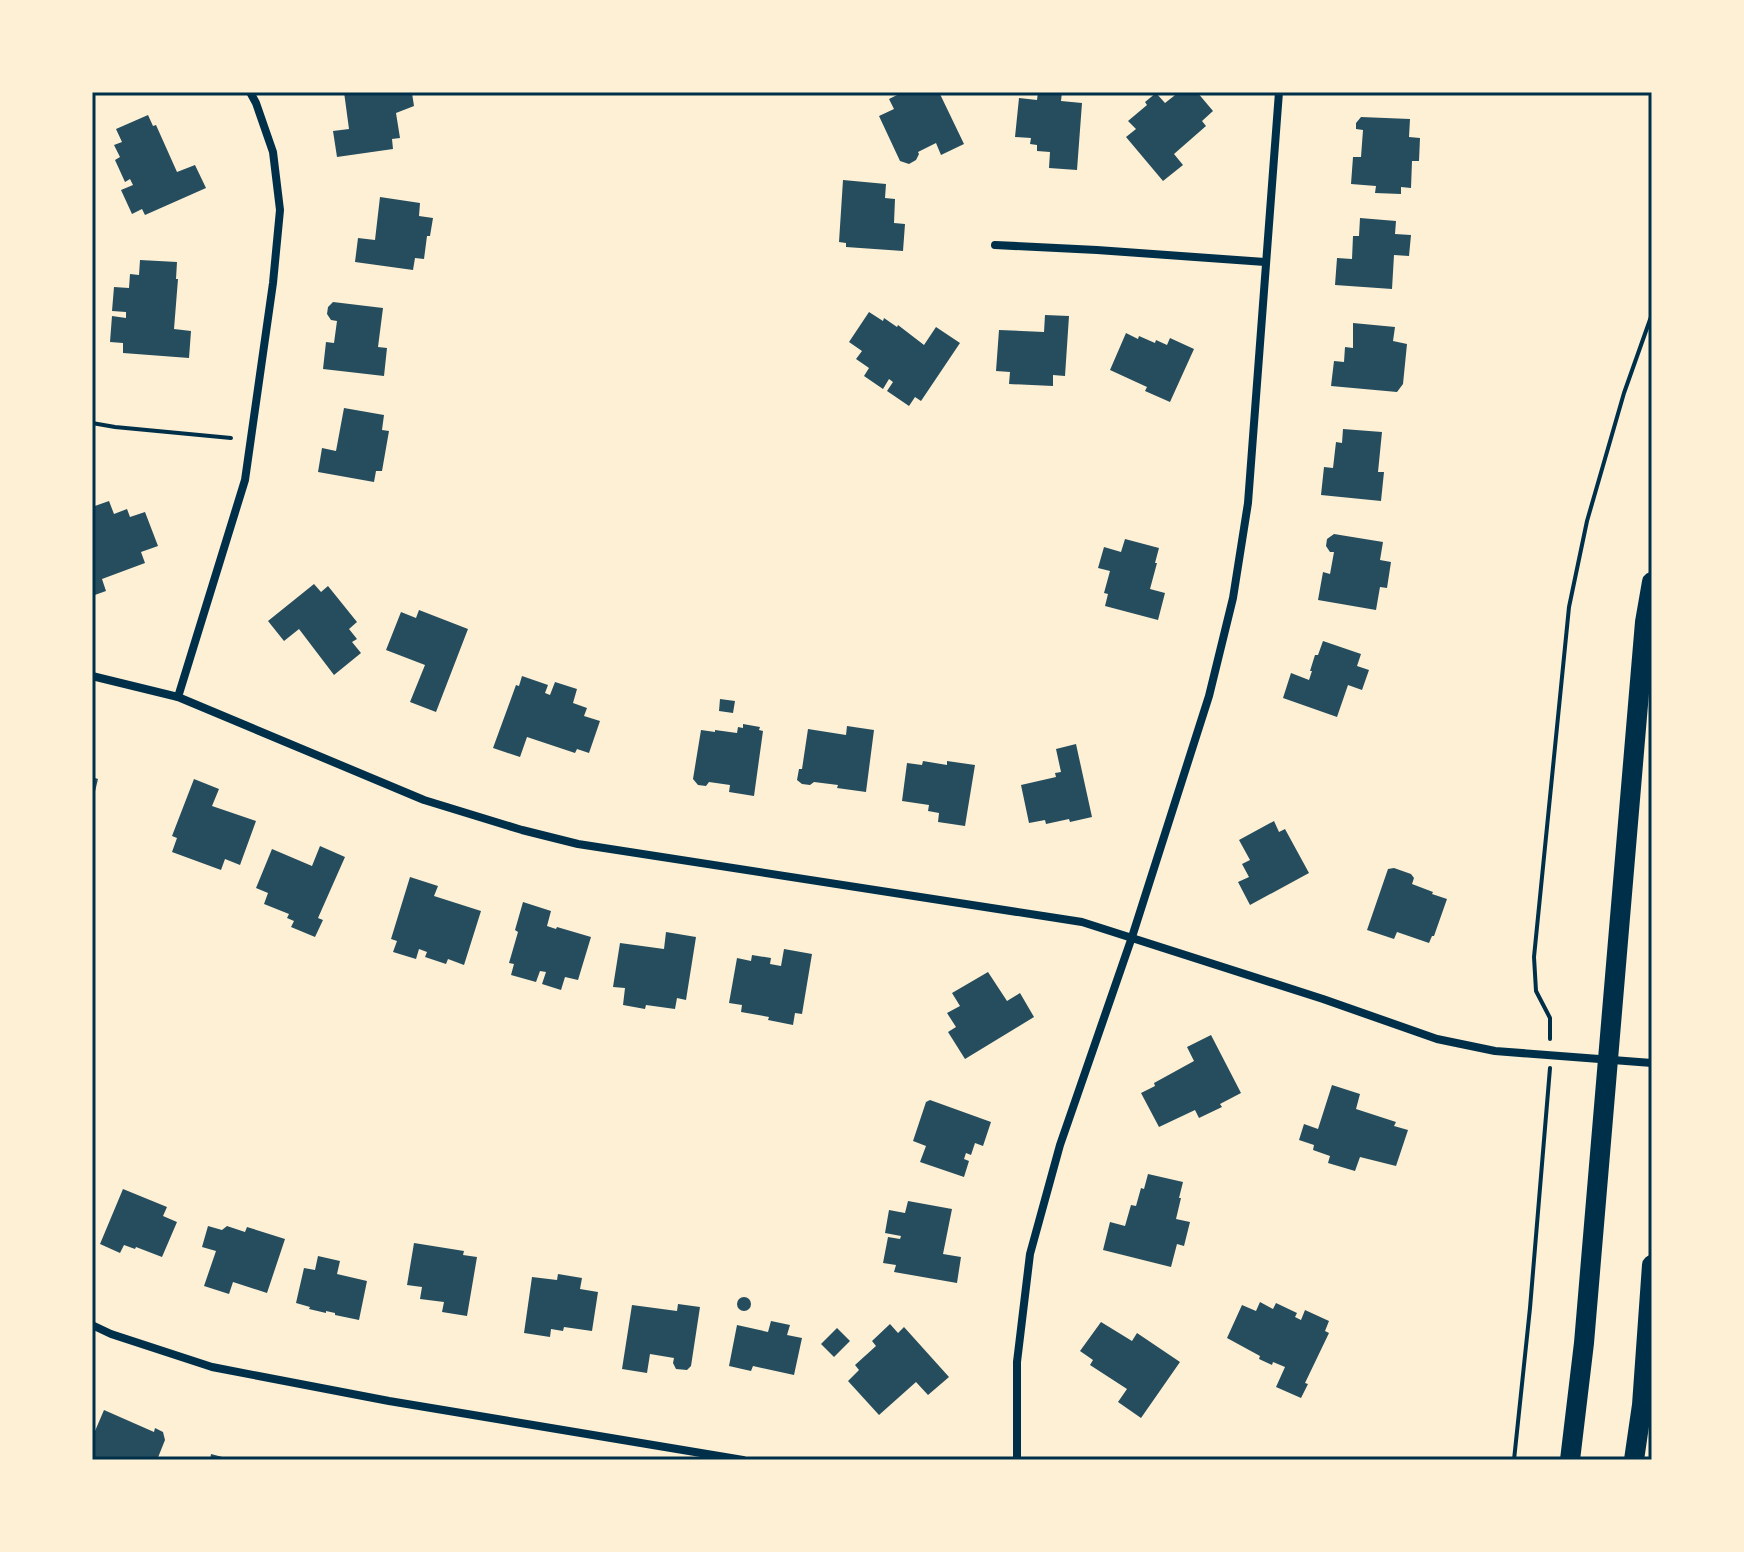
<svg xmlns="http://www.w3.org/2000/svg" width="1744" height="1552" font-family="'Varela Round',sans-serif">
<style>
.building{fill:#264d5e}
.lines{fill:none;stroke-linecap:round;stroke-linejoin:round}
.path{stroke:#003049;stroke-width:4}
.minor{stroke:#003049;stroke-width:8}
.primary{stroke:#003049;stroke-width:20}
.neatline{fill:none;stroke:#003049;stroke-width:3}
</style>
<rect width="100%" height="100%" fill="#fdf0d5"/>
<g class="building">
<path d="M344,92L412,93L414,106L396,113L400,138L392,139L393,149L337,157L333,131L349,129Z"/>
<path d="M903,92H913V94L917,92H939L964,144L941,155L936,143L918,152L919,154L916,160L909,164L900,161L879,116L894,109L889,99Z"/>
<path d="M1038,92H1062L1061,101L1082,103L1077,170L1049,168L1050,152L1037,151V145L1030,144L1031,138L1015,137L1019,98L1037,100Z"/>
<path d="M1179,92H1197L1213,111L1202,121L1206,126L1174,154L1183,165L1163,181L1126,137L1136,129L1128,121L1147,105L1145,102L1156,93L1165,103Z"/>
<path d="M148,115L153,126L156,125L177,172L195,165L206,188L145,215L142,209L132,214L121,190L133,185L130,179L125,182L115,160L120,157L114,145L122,142L116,129Z"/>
<path d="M1361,117L1410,119L1409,137L1420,138L1419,161H1412L1411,188L1401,187V194L1375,193L1376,186L1351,184L1353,157H1361L1363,130L1356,129V123Z"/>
<path d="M843,180L886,184L885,198L895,199L894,223L905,224L903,251L846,247V243L839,242Z"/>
<path d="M380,197L420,203L419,216L433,218L430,236H427L424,259L415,258L413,270L355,262L358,238L375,240Z"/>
<path d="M1360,218L1396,221L1395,234L1411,235L1409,256L1394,255L1392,289L1335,285L1337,258L1352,259L1353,236H1359Z"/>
<path d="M140,260L177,262L176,279H178L174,329L191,331L189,358L123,353V343L110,342L112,316L126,318V312L112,311L114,287L129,288L130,274L139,275Z"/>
<path d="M333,302L383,308L378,347L387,348L384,376L323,369L326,342L334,343L337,321L331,320L327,314L328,307Z"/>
<path d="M869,312L883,321L884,318L897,327L898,325L924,345L936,327L960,343L921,401L915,397L909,406L887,391L893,382L889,379L883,389L864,376L869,368L856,359L862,351L849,342Z"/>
<path d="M1045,315L1069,316L1065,376L1053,375V386L1009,384L1010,372L996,371L999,330L1044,332Z"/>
<path d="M1353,323L1395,327L1393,341L1407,344L1403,384L1397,392L1331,386L1334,361L1344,362L1345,347L1353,348Z"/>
<path d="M1126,333L1138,339L1139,336L1155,343L1156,340L1167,345L1170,338L1194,349L1170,402L1145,391L1147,387L1110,370Z"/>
<path d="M344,408L384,415L382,430L389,431L382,471H376L374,482L318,472L322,448L336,451Z"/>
<path d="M1343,429L1382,432L1378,472H1384L1381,501L1321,495L1324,467L1333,468L1336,442L1342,443Z"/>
<path d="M109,501L114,514L127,509L130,517L145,512L158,546L141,552L145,563L102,579L106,591L92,596V507Z"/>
<path d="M1334,534L1383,542L1380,560L1391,562L1387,588L1380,587L1376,610L1318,600L1323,572L1330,574L1334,552H1330L1326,546L1327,539Z"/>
<path d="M1125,539L1159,548L1155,563H1157L1150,589L1165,593L1158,620L1105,606L1108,594L1104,593L1110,571L1098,568L1104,547L1121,552Z"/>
<path d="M314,584L321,592L328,586L357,622L349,629L357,639L352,642L361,653L334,675L299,629L284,641L268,621Z"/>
<path d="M419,610L468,629L436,712L410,702L425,665L386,650L401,612L416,618Z"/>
<path d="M1323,641L1361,654L1357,666L1369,670L1362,690L1348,685L1337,717L1283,698L1291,673L1309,680L1312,671H1310L1315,655H1318Z"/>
<path d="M522,676L548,685L545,693L550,695L555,682L577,689L573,703L587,708L584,716L600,721L589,753L577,749L575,753L527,737L520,757L493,748L516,685L519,686Z"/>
<path d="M720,699L735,701L733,713L719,711Z"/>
<path d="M743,724L760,727L759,730L763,731L754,796L729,792L730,785L709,782L706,786L698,785L693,779L701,730L715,732V730L737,733L738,727L743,728Z"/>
<path d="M847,726L874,730L866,792L837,788L838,785L814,782L810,785L802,784L797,780L799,769H802L808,729L846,735Z"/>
<path d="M1076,744L1092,817L1070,822L1069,819L1046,824L1045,820L1029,823L1021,785L1056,777L1055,773L1061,772L1056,749Z"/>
<path d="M923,761L947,765V761L975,765L965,826L938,822L939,813L928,811L929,805L902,801L907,763L922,765Z"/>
<path d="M92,777L98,779L93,800H92Z"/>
<path d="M194,779L219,789L212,806L256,821L240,865L225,859L221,870L172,852L177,838L172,836Z"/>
<path d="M1274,821L1279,832L1285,829L1309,873L1250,905L1238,882L1249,877L1242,864L1250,860L1239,840Z"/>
<path d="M320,846L345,857L318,918L323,920L315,937L291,927L294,921L287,918L289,914L264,904L268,893L256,888L272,849L312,866Z"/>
<path d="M1394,868L1411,874L1414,878L1412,884L1433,892L1432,894L1447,899L1434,936H1432L1429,943L1397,932L1394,939L1367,930L1388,869Z"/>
<path d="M410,877L438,886L434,896L481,911L464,965L448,959L446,964L425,957L427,952L419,949L416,959L393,952L397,941L391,939Z"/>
<path d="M523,902L551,911L547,926L556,929L557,927L591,937L578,980L565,977L561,990L542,984L546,972L540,971L536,982L511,975L514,964L509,963L518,932L515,930Z"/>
<path d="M666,932L696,937L686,1000L677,998L675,1009L646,1005L645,1009L623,1005L625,988L613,987L620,943L664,949Z"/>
<path d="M784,949L812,954L802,1014L795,1013L793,1025L768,1020L769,1017L741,1012L742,1005L729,1003L737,958L751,961L752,955L771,958L770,964L781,966Z"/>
<path d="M988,972L1007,1001L1020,993L1034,1017L965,1059L948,1032L956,1027L947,1013L960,1006L952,993Z"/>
<path d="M1211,1035L1241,1093L1220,1104L1222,1107L1199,1118L1195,1110L1159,1127L1141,1093L1155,1086L1154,1083L1194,1061L1187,1047Z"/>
<path d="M1332,1085L1360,1094L1356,1109L1396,1122L1394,1126L1408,1130L1396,1166L1360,1157L1355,1171L1328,1163L1330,1156L1313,1150L1314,1145L1299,1140L1304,1124L1318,1129Z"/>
<path d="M930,1100L991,1122L983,1146L975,1143L971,1155L966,1153L964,1159L969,1161L964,1177L920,1162L926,1146L913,1141L926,1102Z"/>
<path d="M1148,1174L1183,1182L1179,1198H1181L1176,1219L1190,1222L1184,1246L1177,1244L1171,1267L1103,1250L1110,1222L1125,1226L1131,1205L1136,1206L1141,1188L1144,1189Z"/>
<path d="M123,1189L167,1207L163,1216L177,1222L162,1257L136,1247L135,1249L124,1245L120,1253L100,1244Z"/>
<path d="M908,1201L952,1209L943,1254L961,1257L957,1283L894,1272L896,1265L883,1263L888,1237L900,1239L901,1236L885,1233L889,1210L905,1213Z"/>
<path d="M208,1226L222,1230L227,1226L245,1232L247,1227L285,1239L267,1293L233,1282L229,1294L204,1286L216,1251L202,1247Z"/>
<path d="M414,1243L464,1251L463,1255L477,1257L467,1316L442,1312L444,1302L420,1299L422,1287L407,1285Z"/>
<path d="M318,1256L340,1261L337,1274L367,1281L359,1320L335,1315V1313L326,1311V1313L309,1309L310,1307L296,1303L304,1268L315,1270Z"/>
<path d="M558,1274L582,1278L580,1289L598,1292L592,1331L564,1327L563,1331L551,1329L550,1337L524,1333L532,1277L557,1280Z"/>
<circle cx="744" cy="1304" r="7"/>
<path d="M1260,1302L1273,1309L1276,1303L1297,1313L1295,1317L1301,1320L1305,1310L1329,1321L1325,1331L1329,1333L1305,1383L1308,1384L1301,1398L1276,1387L1285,1367L1273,1362L1272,1365L1259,1359L1260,1356L1227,1338L1242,1305L1256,1311Z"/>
<path d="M678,1304L700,1307L691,1366L687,1370L676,1369L673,1363L674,1358L650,1354L647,1373L622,1369L632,1305L677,1311Z"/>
<path d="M771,1321L790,1325L787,1335L802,1338L794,1375L753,1366L751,1371L729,1366L737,1325L768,1332Z"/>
<path d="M1101,1322L1132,1341L1137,1333L1180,1362L1141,1418L1118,1402L1127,1389L1090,1365L1093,1360L1080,1351Z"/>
<path d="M890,1324L898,1333L904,1327L949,1377L928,1395L916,1382L879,1415L848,1381L859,1370L855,1365L876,1346L872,1341Z"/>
<path d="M837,1328L850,1341L834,1357L821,1344Z"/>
<path d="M104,1410L154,1432L155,1428L163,1432L165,1440L157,1460H92V1438Z"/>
<path d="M211,1454L230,1459L229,1460H210Z"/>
</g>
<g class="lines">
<g class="path">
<path d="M92,423L115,427L231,438"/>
<path d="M1550,1039V1018L1536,991L1534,957L1569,607L1587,521L1624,393L1652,314"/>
<path d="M1514,1460L1530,1308L1550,1068"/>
</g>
<g class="minor">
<path d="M995,245L1097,250L1265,262"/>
<path d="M92,676L178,697L424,800L522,830L578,844L1082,922L1323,999L1437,1039L1495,1051L1652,1063"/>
<path d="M178,697L245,480L273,283L280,210L273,152L256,103L250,92"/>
<path d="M92,1325L111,1334L212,1367L389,1401L743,1460"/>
<path d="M1017,1460V1362L1030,1254L1060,1145L1132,937L1209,696L1233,598L1248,503L1279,92"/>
</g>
<g class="primary">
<path d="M1570,1460L1584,1343L1645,622L1652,582"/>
<path d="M1634,1460L1642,1405L1652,1265"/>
</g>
</g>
<rect width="1744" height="1552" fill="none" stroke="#fdf0d5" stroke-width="188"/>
<rect x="94" y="94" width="1556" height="1364" class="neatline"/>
</svg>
